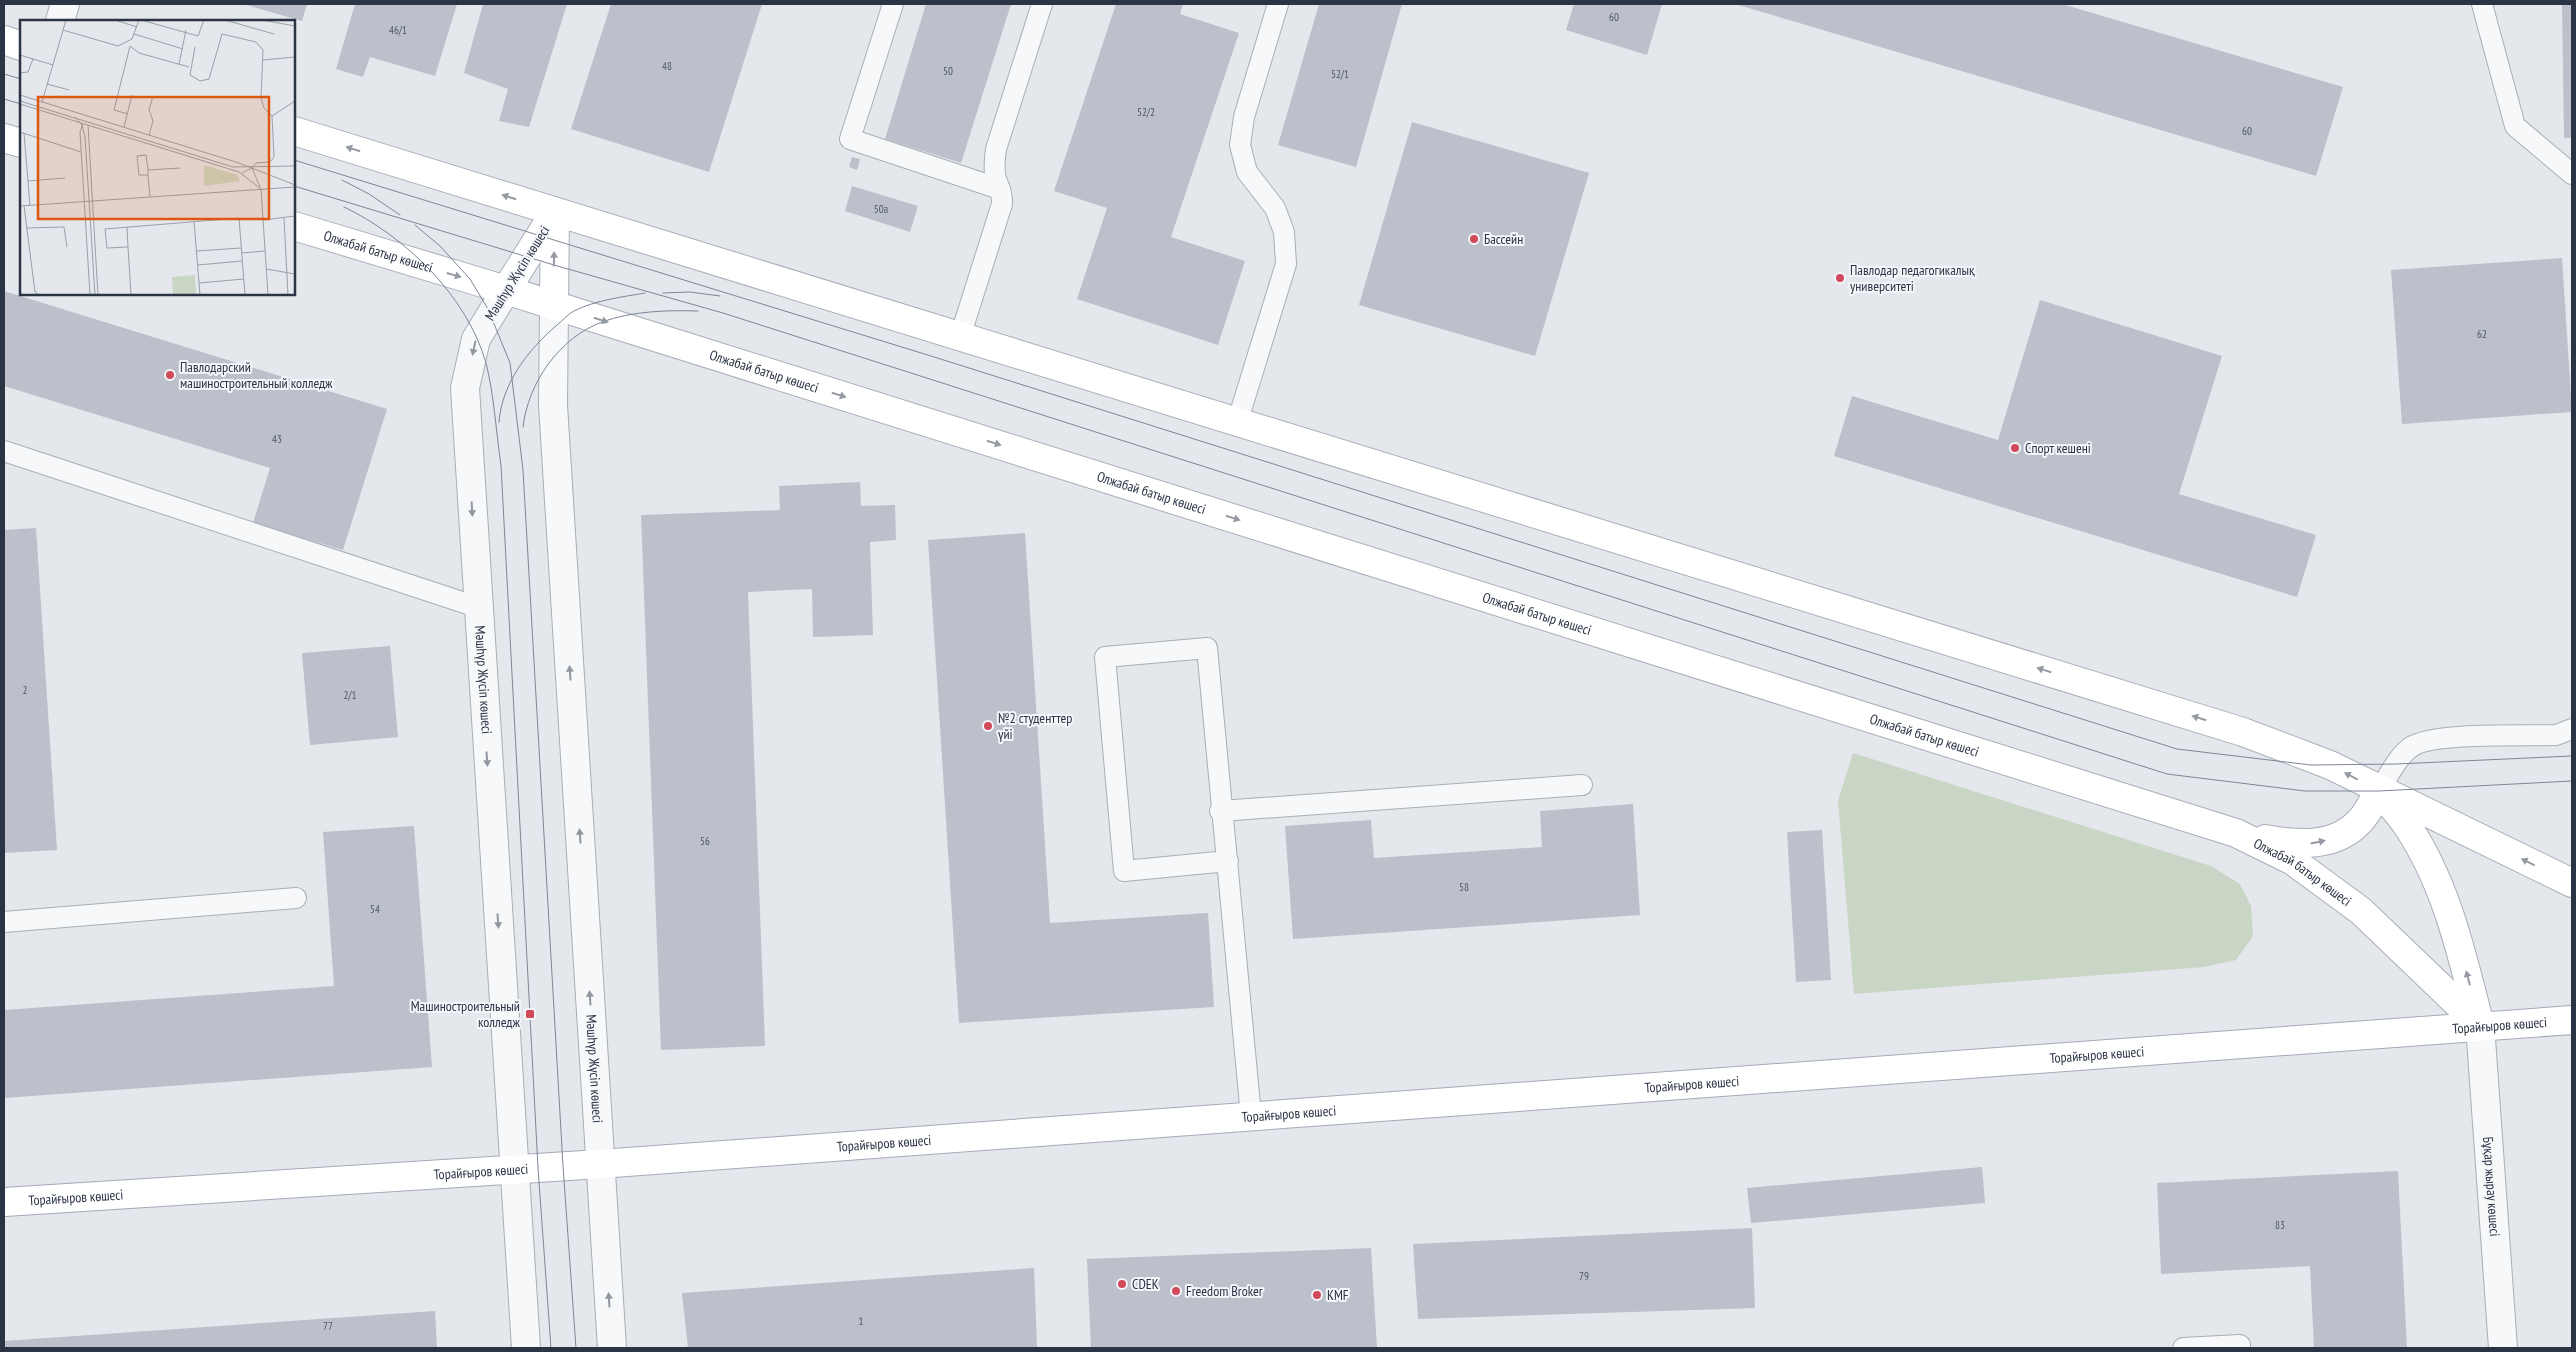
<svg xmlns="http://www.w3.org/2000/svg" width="2576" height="1352" font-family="'PT Sans Narrow',sans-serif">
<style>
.green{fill:#c9d6c5}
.building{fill:#bbc0ca}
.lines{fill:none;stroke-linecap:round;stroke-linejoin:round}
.service-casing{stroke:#a9aeb7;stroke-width:22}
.minor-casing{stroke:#a9aeb7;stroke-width:30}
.tertiary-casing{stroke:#a9aeb7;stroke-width:30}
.secondary-casing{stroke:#a9aeb7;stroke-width:30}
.primary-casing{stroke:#a3abb8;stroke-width:30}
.service{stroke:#f7f8fa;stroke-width:20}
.minor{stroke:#f7f8fa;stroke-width:28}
.tertiary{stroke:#f7f8fa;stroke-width:28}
.secondary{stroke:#fff;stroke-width:28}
.primary{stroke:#fff;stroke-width:28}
.tram{stroke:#7d8696;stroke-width:1}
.oneway{fill:#959aa2}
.oneway2{fill:#9196a0}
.poi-dot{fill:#d1495b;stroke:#f4f6f9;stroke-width:2}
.labels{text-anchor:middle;stroke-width:4;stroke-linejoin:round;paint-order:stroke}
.number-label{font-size:11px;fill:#4f5766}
.poi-label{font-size:14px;fill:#2b3445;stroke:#f4f6f9;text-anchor:start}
.street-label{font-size:14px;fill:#2b3445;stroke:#f4f6f9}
.inset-road{fill:none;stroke:#9a9fa9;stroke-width:1}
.view{fill:#df570f;fill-opacity:0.15;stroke:#df570f;stroke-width:2.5}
.inset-edge{fill:none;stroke:#2b3445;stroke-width:2.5}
</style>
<rect width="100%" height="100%" fill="#e4e7ec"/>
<path class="green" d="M1853,753L2211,866L2240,884L2251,906L2253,936L2236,960L2204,967L1854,994L1838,801Z"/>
<g class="building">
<path d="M243,4H307L302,21Z"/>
<path d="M355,4H457L435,76L370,57L363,77L336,69Z"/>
<path d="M483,4H567L529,127L499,121L508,89L464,73Z"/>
<path d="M611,4H762L709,172L571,129Z"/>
<path d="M926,4H1011L961,163L885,139Z"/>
<path d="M1116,4H1183L1180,14L1239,33L1171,237L1245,261L1218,345L1077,299L1107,208L1054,191Z"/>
<path d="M1319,4H1402L1356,167L1278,145Z"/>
<path d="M1574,4H1662L1647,55L1566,30Z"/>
<path d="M1735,4H2062L2343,87L2316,176Z"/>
<path d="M2562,4H2572V138H2564Z"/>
<path d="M1412,122L1589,173L1535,356L1359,305Z"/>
<path d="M852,157L860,159L857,170L849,167Z"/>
<path d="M852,186L918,206L910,232L845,211Z"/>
<path d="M2562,258L2572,412L2402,424L2391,270Z"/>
<path d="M4,291L387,409L343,550L253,523L270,468L4,386Z"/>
<path d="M2040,300L2222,356L2179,494L2316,535L2297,597L1834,456L1852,396L1998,440Z"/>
<path d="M860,482L861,506L895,505L896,540L870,542L873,635L813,637L812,589L748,592L765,1046L661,1050L641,515L780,510L779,486Z"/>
<path d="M36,528L57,850L4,853V530Z"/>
<path d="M1025,533L1050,923L1208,913L1214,1007L959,1023L928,540Z"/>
<path d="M390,646L398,737L310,745L302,653Z"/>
<path d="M1633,804L1640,915L1293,939L1285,826L1371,820L1374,858L1542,847L1540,811Z"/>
<path d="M414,826L432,1067L4,1098V1010L334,986L323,832Z"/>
<path d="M1822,830L1831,980L1796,982L1787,832Z"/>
<path d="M1982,1167L1985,1203L1751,1223L1747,1188Z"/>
<path d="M2398,1171L2407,1348H2314L2310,1266L2161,1274L2157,1183Z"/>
<path d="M1752,1228L1755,1308L1418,1319L1413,1244Z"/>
<path d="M1371,1248L1377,1348H1091L1087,1259Z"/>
<path d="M1034,1268L1037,1348H688L682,1293Z"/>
<path d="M435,1311L437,1348H4V1341Z"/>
</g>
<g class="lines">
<g class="service-casing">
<g id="service">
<path d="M893,4L850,139L1000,189"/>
<path d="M2482,4L2515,126L2572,174"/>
<path d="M960,337L1002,204C1003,194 999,188 996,179C993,169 995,159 996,149L1042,4"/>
<path d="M1237,423L1286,264L1284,232L1275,208L1247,172L1240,145L1244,117L1278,4"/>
<path d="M4,451L477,607"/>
<path d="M2379,791C2388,777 2397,757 2411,747C2432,732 2525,736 2556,735L2572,729"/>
<path d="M1220,811L1582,785"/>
<path d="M1228,861L1124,871L1105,657L1207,648L1251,1116"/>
<path d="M4,922L296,898"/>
<path d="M2183,1348L2240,1345V1348"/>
</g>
</g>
<g class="minor-casing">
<path id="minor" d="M60,21L65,4"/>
</g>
<g class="tertiary-casing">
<g id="tertiary">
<path id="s1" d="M506,290L476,339L465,388L526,1348"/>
<path id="s2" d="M554,306L553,405L612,1348"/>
<path id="s3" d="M2480,1025L2503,1348"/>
</g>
</g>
<g class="secondary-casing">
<g id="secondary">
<path d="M4,40L21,46"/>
<path d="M294,131L2243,732L2330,765L2572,883"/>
<path d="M4,138L21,143"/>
<path id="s4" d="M294,226L483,283L2236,833L2293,861L2361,911L2480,1025"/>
<path d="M506,290L555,212"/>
<path d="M554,306L555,212"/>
<path d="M2265,839C2298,845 2335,848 2360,821C2368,813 2373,800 2379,791C2388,802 2398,812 2406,824C2447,884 2462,956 2480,1025"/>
</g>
</g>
<g class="primary-casing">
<g id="primary">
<path id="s5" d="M4,1202L600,1164L2572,1020"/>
</g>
</g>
<use href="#service" class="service"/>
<use href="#minor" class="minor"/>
<use href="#tertiary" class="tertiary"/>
<use href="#secondary" class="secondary"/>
<use href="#primary" class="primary"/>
<g class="tram">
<path d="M4,74L21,79"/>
<path d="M4,99L21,104"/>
<path d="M294,160L931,356L2177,749L2311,765L2396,764L2572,756"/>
<path d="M342,180L369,194L400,215"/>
<path d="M294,186L554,265L723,313L2167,774L2305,791H2379L2572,781"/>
<path d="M344,207C405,236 467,296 486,363C494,394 496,432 501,465L538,1168L551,1348"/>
<path d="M415,225L440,246L470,279L488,309L510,363L523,470L563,1166L576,1348"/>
<path d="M663,293L690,292L720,296"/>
<path d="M499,422C502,383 528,350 557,325C562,321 568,314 574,311C596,300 622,297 645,293"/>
<path d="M523,427C528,383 559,338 602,322C632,311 667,310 698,311"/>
</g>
</g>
<defs><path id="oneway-solid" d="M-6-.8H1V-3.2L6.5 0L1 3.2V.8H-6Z" transform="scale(1.25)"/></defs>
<g class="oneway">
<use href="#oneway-solid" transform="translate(353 149) rotate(-163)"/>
<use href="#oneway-solid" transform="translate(509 197) rotate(-163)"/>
<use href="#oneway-solid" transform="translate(554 259) rotate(-89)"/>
<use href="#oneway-solid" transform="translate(454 275) rotate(16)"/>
<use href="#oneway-solid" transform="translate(601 320) rotate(17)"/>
<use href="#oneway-solid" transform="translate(839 395) rotate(17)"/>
<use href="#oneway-solid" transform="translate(994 443) rotate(17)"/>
<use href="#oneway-solid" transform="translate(1233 518) rotate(17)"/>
<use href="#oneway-solid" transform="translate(2044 670) rotate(-163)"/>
<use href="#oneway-solid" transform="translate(2199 718) rotate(-163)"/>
<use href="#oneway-solid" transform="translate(2351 776) rotate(-152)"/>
<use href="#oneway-solid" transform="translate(2318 842) rotate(-12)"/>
<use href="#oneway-solid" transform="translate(2528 862) rotate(-154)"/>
<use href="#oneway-solid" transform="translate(2468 978) rotate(-105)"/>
</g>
<g class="oneway2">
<use href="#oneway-solid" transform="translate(474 348) rotate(102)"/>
<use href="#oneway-solid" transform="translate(472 509) rotate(87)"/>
<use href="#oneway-solid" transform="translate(570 673) rotate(-94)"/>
<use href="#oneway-solid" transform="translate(487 759) rotate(86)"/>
<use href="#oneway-solid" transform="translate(580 836) rotate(-94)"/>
<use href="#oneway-solid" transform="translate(498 921) rotate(86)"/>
<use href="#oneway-solid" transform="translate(590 998) rotate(-94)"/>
<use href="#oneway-solid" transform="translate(609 1300) rotate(-94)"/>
</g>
<g class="poi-dot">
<circle cx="1474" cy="239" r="5"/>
<circle cx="1840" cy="278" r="5"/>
<circle cx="170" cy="375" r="5"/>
<circle cx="2015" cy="448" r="5"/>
<circle cx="988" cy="726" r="5"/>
<rect x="525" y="1009" width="10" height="10" rx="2.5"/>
<circle cx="1122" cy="1284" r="5"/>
<circle cx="1176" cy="1291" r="5"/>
<circle cx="1317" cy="1295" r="5"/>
</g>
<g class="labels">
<g class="number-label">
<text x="1614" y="21">60</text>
<text x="398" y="34">46/1</text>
<text x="667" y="70">48</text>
<text x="948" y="75">50</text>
<text x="1340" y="78">52/1</text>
<text x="1146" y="116">52/2</text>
<text x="2247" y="135">60</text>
<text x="881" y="213">50а</text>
<text x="2482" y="338">62</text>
<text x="277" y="443">43</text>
<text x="25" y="694">2</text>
<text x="350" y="699">2/1</text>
<text x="705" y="845">56</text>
<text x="1464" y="891">58</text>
<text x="375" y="913">54</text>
<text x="2280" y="1229">83</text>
<text x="1584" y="1280">79</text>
<text x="861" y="1325">1</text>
<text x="328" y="1330">77</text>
</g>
<g class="poi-label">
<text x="1484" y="244">Бассейн</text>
<text x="1850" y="275">Павлодар педагогикалық<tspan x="1850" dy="16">университеті</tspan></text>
<text x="180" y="372">Павлодарский<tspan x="180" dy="16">машиностроительный колледж</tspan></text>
<text x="2025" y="453">Спорт кешені</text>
<text x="998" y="723">№2 студенттер<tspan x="998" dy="16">үйі</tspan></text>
<text x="520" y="1011" text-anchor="end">Машиностроительный<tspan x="520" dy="16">колледж</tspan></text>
<text x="1132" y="1289">CDEK</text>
<text x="1186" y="1296">Freedom Broker</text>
<text x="1327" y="1300">KMF</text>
</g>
<g class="street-label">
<text dy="5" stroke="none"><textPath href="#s4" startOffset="88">Олжабай батыр көшесі</textPath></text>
<text transform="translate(517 273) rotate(-58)" y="5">Мәшһүр Жүсіп көшесі</text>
<text dy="5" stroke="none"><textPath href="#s4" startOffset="492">Олжабай батыр көшесі</textPath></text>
<text dy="5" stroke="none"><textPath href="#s4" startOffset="898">Олжабай батыр көшесі</textPath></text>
<text dy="5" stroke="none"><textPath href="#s4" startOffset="1302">Олжабай батыр көшесі</textPath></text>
<text dy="5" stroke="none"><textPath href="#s1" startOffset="400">Мәшһүр Жүсіп көшесі</textPath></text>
<text dy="5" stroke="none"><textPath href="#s4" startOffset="1708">Олжабай батыр көшесі</textPath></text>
<text dy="5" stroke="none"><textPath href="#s4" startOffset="2112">Олжабай батыр көшесі</textPath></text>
<text dy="5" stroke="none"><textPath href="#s5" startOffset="2502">Торайғыров көшесі</textPath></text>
<text dy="5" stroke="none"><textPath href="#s5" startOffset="2098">Торайғыров көшесі</textPath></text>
<text dy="5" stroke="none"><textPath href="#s2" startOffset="764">Мәшһүр Жүсіп көшесі</textPath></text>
<text dy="5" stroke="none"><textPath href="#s5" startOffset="1692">Торайғыров көшесі</textPath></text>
<text dy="5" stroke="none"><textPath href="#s5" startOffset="1288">Торайғыров көшесі</textPath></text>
<text dy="5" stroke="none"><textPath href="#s5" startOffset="882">Торайғыров көшесі</textPath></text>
<text dy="5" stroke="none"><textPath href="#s5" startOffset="478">Торайғыров көшесі</textPath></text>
<text dy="5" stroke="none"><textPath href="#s3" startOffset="162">Бұқар жырау көшесі</textPath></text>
<text dy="5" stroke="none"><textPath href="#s5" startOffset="72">Торайғыров көшесі</textPath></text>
</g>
</g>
<g transform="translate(20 20)">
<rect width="275" height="275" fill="#e4e7ec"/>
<path d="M184,145L217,155L220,161L184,166ZM175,255L176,275H153L152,257Z" fill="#c9d6c5"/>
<path class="inset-road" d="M95,0L117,7M121,0L178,16L184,0M205,0L254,14M242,0L275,6M43,10L98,26L112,19L119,0M114,14L163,29M110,26L119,33L169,47M175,27L170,55L180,61L189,59L202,14L236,22L243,30L241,78L244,88L252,96L254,137L250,142L236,143L232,148M0,35L33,45M243,40L275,37M159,44L166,10M0,53L8,52L13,39M27,64L49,70M0,75L219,143L275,165M0,81L213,147L275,146M22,82L46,0M0,84L219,152L241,169M108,94L94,90L110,26M252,96L275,81M55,97L62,105L65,117L75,275M63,103L60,112L70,275M68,105L78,275M104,107L112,75M0,112L61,132M4,113L10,186M129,115L133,101L129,90L133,76M128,150L160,148M222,153L232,148L240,167M128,155H119L117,136L126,135L128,150V155L130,177M8,161L45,158M241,169L248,275M0,186L275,167M4,186L15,272L19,275M264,198L268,275M243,200L275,196M174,201L180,275M107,207L108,227M6,208L44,207L47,227M176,231L221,228M222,233L245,231M178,245L222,241M246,249L275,254M179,263L224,259M111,275L108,227L87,228L85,209L219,198L225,275"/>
<path class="view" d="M18,77H249V199H18Z"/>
<rect width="275" height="275" class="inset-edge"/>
</g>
<rect width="2576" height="1352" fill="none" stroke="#2b3445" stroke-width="10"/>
</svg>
